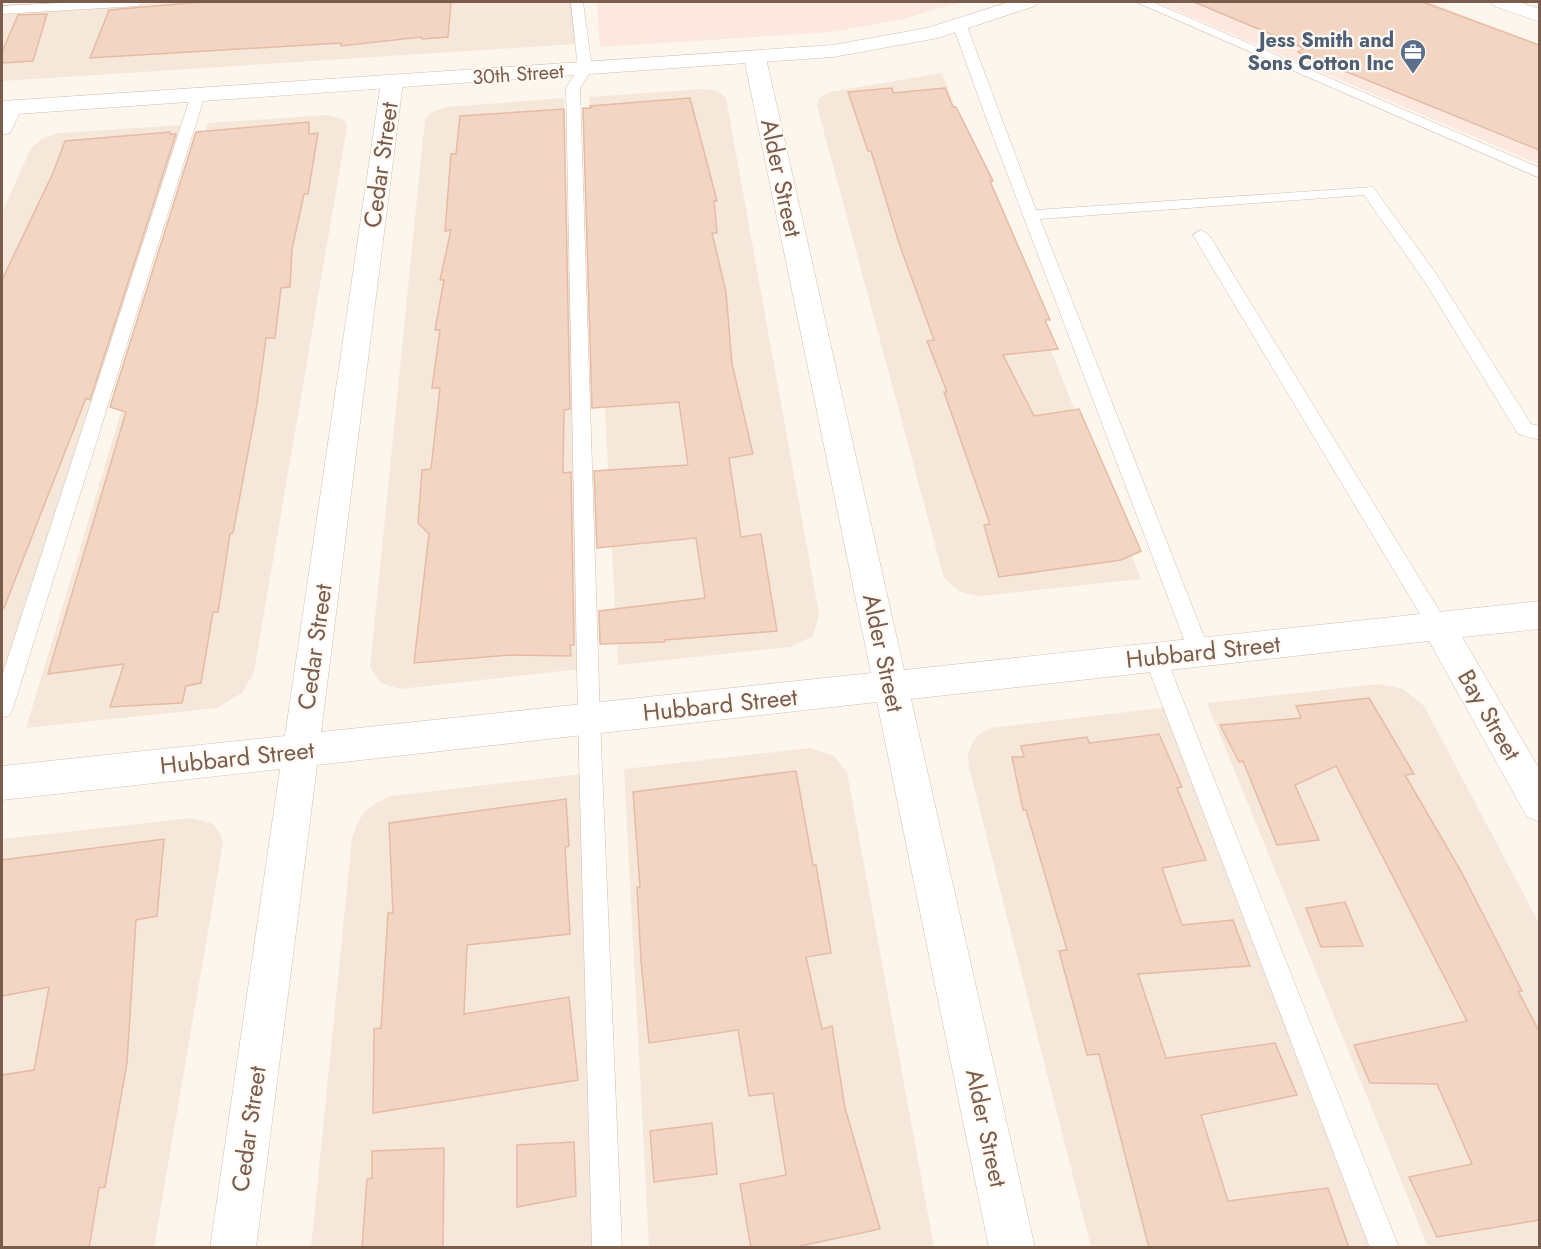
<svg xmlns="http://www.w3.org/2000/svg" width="1541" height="1249" font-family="Jost,sans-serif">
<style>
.residential{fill:#f5e8da}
.commercial{fill:#fde8e0}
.building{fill:#f3d5c3;stroke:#e6bba3;stroke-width:1.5}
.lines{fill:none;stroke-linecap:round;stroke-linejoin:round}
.service-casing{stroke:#d1beb0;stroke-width:1}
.minor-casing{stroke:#d1beb0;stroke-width:1}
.tertiary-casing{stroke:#d1beb0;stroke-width:1}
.secondary-casing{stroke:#d6c0b0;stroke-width:1}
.service{fill:#fff;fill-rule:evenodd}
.minor{fill:#fff;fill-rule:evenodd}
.tertiary{fill:#fff;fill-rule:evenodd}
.secondary{fill:#fff;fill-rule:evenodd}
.labels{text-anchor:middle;stroke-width:4.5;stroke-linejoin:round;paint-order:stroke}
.far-service-label{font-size:20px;font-weight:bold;fill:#4e5e75;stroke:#fffaf3;text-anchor:end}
.far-street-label{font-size:20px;fill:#7a5c4d;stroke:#fffaf3}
.street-label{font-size:24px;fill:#7a5c4d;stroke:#fffaf3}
</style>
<rect width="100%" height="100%" fill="#fdf6ec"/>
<g class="residential">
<path d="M174,2H574L576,44L2,81V12Z"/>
<path d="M942,73L1141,579L980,596L960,592L944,578L817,106L819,98L830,92Z"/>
<path d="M703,89L718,91L726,98L819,614L813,636L791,647L618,665L589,97Z"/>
<path d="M564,98L580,669L400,689L380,683L370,667L425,119L432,112L447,107Z"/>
<path d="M326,115L345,120L347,127L254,672L242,693L217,708L26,728L208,123Z"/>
<path d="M182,125L2,680V213L30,150L41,139L58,133Z"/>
<path d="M1379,684L1403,689L1424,706L1539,923V1247H1428L1207,703Z"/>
<path d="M1170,707L1376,1247H1091L969,767L968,754L972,744L979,734L991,728Z"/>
<path d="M810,748L834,756L847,772L934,1247H649L624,769Z"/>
<path d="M583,774L597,1247L311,1248L352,838L357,824L364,812L376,803L391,796Z"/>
<path d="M191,818L213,824L220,833L223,843L154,1247H2V839Z"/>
</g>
<g class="commercial">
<path d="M597,2H961L903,19L833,32L600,47Z"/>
<path d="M1156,2H1429L1539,44V164Z"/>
</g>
<g class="building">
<path d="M202,2H451L448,37L422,39L421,37L341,46V43L90,58L109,10Z"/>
<path d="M1194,2H1423L1539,45V150L1298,52L1304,48Z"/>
<path d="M47,14L33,61L2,63V52L18,15Z"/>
<path d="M892,88L893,93L945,88L953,107H956L993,181H990L1050,320H1045L1058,349L1003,355L1034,416L1079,409L1141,551L1121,560L999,577L984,525L990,524L944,392H947L927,341L934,340L900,246L871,151H868L848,92Z"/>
<path d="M690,98L717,201H714L717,233H712L726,292L732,364L753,454L729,458L741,537L761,534L777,631L665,640V642L600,644L599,611L705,598L696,538L597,548L594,471L688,465L679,402L592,408L583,108H591L590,106Z"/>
<path d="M564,109L570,409L564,410L563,473L571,472L574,645H570L571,656L510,655L414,663L429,534L418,523L422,470L431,469L440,388H432L440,330H435L444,280H440L451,230L445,231L451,154H456L460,116Z"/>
<path d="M309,122V134L318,133L308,194H304L292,249L290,287L281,288L275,338H266L257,404L233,533L230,534L218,612H213L201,683L186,686L182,703L110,707L124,664L48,674L126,412L110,407L196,132Z"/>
<path d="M170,132V134H176L90,400L86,398L4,608L2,607V280L53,173L65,141Z"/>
<path d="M1369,698L1414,774L1405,775L1462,873L1522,991H1518L1539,1031V1220L1437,1237L1409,1177L1472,1164L1437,1084L1370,1083L1354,1045L1467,1021L1336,766L1295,785L1319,840L1277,845L1243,761L1239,762L1220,725L1301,718L1296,706Z"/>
<path d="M1159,734L1182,787L1177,788L1206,860L1162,868L1182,925L1233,920L1250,966L1138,974L1166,1058L1275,1043L1297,1095L1201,1115L1228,1201L1328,1188L1349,1248H1149L1099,1054L1087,1055L1059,951L1067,950L1026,810H1023L1012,757H1024L1021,746L1087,737L1089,743Z"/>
<path d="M796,771L813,865H816L831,953L806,957L822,1029L832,1026L845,1108L880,1229L791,1248H751L740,1184L786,1175L773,1093L749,1096L738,1030L649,1043L641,961L637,887H640L633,792Z"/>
<path d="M566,799L569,846L565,847L570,934L467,945L464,1014L569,997L578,1080L373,1113L374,1029L381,1028L388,913H393L389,823Z"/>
<path d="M164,839L157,916L136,920L127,1063L105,1187L99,1188L89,1248H2V1075L34,1070L49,987L2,996V860Z"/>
<path d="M1345,902L1363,946L1321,947L1306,908Z"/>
<path d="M712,1123L717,1174L654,1182L650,1131Z"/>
<path d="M574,1142L576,1196L517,1207V1145Z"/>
<path d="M444,1148L443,1248H362L367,1179L372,1178V1151Z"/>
</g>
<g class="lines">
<g class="service-casing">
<g id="service">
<path d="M81,2H144L138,6L2,14V6Z"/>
<path d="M571,2H583L592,69L580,88L600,719L622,1248H592L578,719L566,88L578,69Z"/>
<path d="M1136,2H1152L1540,168V178Z"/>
<path d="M960,22L967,26L1036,210L1373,187L1437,275L1531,424L1540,426V440L1518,434L1425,282L1364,195L1040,219L1210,652L1207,658L1199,661L1191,658L985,115L953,26Z"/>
<path d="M198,91L205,95L13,708L10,715L2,718V676L191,95Z"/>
<path d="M1201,230L1209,235L1445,620L1449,626L1445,632L1438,635L1431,632L1193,235Z"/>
<path d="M1155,648L1163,651L1166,657L1399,1248H1370L1144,657L1147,651Z"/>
</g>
</g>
<g class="minor-casing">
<g id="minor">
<path d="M755,52L763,53L766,58L904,670L1540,601V629L1462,637L1540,770V822L1527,817L1429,641L911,699L1035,1248H989L877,702L317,765L256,1248H210L280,769L2,800V766L285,736L381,82L384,77L392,75L400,77L403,82L321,732L871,673L744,58L747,53Z"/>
<path d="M11,101L19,103L22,108L10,133L2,135V106Z"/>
</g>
</g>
<g class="tertiary-casing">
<path id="tertiary" d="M1009,2H1038L1035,6L938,38L833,57L2,115V101L833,45L927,28Z"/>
</g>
<g class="secondary-casing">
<path id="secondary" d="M1491,2H1519L1540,9V22L1494,6Z"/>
</g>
<use href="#service" class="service"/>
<use href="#minor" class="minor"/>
<use href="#tertiary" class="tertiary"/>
<use href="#secondary" class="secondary"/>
</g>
<defs>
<g id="office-pin" transform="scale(1.35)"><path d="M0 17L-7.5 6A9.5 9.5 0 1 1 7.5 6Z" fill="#5c6f8a" stroke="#fffaf3"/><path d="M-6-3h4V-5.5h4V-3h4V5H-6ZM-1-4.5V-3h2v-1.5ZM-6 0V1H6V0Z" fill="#fff"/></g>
</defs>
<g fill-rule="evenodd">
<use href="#office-pin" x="1413" y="52"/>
</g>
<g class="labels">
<g class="far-service-label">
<text x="1394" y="47">Jess Smith and<tspan x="1394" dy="23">Sons Cotton Inc</tspan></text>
</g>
<g class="far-street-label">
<text transform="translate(518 74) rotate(-4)" y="7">30th Street</text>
</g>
<g class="street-label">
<text transform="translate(381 165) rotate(-82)" y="8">Cedar Street</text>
<text transform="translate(781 178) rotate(78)" y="8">Alder Street</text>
<text transform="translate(315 647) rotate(-82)" y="8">Cedar Street</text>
<text transform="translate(1203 652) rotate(-6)" y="8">Hubbard Street</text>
<text transform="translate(883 653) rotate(78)" y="8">Alder Street</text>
<text transform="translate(720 705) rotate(-6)" y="8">Hubbard Street</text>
<text transform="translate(1489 715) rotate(60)" y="8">Bay Street</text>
<text transform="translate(237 758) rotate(-6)" y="8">Hubbard Street</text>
<text transform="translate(986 1128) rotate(78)" y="8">Alder Street</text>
<text transform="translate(249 1129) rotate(-82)" y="8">Cedar Street</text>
</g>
</g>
<rect width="1541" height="1249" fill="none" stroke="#7a5c4d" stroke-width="6"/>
</svg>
